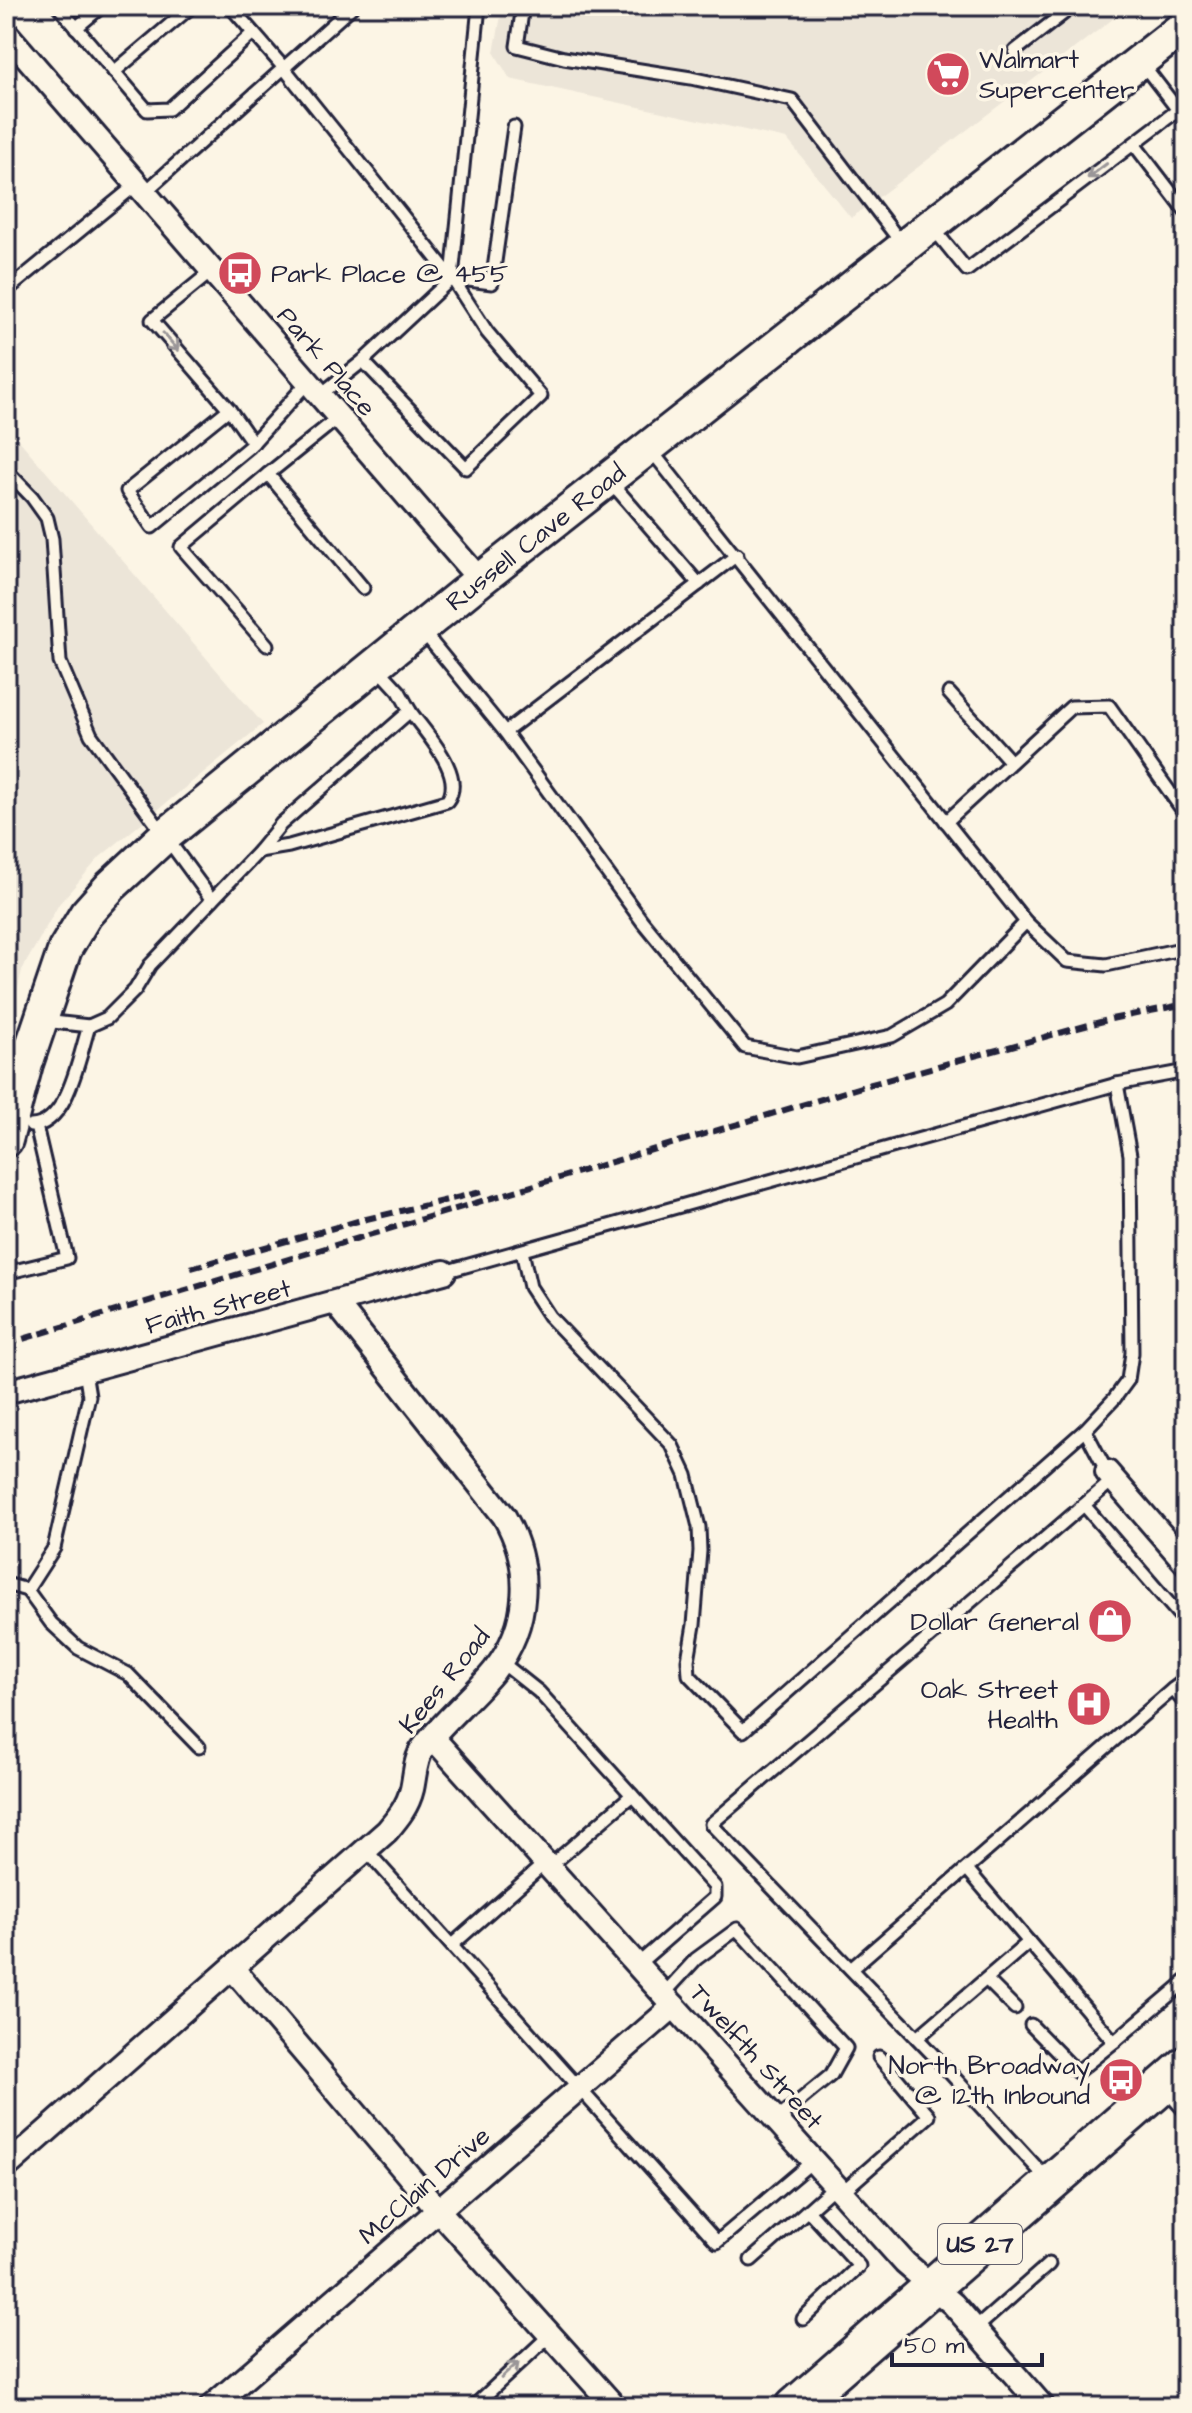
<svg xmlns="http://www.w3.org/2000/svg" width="1192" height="2413" font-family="'Architects Daughter',sans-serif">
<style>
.built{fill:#ece5d8}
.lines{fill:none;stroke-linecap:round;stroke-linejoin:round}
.lane-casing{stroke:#22223b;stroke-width:17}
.street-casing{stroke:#22223b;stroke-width:28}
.secondary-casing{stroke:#22223b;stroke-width:38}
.primary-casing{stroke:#22223b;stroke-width:42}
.lane{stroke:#fcf5e5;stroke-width:11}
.street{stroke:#fcf5e5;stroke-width:22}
.secondary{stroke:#fcf5e5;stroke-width:32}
.primary{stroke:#fcf5e5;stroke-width:36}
.rail{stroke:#22223b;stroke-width:6;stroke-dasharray:12 6;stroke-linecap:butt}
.oneway{stroke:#9a9698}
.labels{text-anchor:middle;stroke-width:7;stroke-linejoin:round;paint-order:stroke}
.shield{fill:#fcf5e5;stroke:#63616e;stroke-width:2}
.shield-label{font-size:24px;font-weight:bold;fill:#22223b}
.poi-label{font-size:26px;fill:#22223b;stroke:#fcf5e5;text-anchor:end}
.street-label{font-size:26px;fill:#22223b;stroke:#fcf5e5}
</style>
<rect width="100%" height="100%" fill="#fcf5e5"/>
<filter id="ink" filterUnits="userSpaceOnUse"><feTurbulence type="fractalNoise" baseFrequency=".0125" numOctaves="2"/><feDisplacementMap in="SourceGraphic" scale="16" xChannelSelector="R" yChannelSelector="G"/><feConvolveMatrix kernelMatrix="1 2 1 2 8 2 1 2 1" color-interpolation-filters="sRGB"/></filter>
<g filter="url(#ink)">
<g class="built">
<path d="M503,6H1130L851,218L787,139L510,79L494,52Z"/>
<path d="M6,425L263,724L100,857L59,904L22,970L6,1040Z"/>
</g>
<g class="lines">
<g class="lane-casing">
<g id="lane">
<path d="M58,6L147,110L169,109L253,33"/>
<path d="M230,6L284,68L390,200L452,278L487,332L541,396L466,468L363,361L320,395"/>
<path d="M523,6L517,46L564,58L691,78L792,100L903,245"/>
<path d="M76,28L102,6"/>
<path d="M1015,51L1073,6"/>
<path d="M114,72L192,6"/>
<path d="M1134,144L1186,212"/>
<path d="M144,193L353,6"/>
<path d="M933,228L967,270L1178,110L1141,62"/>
<path d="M212,271L152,320L229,409L253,443"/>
<path d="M452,278L492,283L514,127"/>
<path d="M6,291L137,184"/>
<path d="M363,361L452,278L479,6"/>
<path d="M229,409L127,491L152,527L249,447L308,382"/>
<path d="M339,417L268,474L363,588"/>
<path d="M650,449L1026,922L1067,961L1106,965L1186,948"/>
<path d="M6,470L32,497L47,518L52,539L60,662L91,735L212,900"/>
<path d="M609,480L699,584"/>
<path d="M421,629L505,732L642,921L745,1047L797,1057L892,1036L945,1005L1026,922"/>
<path d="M267,645L181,547L268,474"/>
<path d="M949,693L1011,762"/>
<path d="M505,732L737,555"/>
<path d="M946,822L1071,707L1109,706L1186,815"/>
<path d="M259,851L289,846L447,801C467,775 425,733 410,711"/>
<path d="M44,1021L89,1026L107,1018L135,990L150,965L259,851L281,824L410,711L399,691L376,666"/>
<path d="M1117,1084L1186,1071"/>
<path d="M31,1126C68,1125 79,1056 89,1026"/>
<path d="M522,1251L530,1287L549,1316L672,1445L686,1475L699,1527L700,1551L694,1625L688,1660L689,1675L743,1731L1085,1430"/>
<path d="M444,1272L1117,1084L1130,1155L1132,1353L1128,1380L1114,1399L1085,1430L1107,1472"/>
<path d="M6,1273L67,1258L36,1126"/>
<path d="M1084,1505L1186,1623"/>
<path d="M6,1584L27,1590L51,1623L78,1648L128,1674L199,1747"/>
<path d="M27,1590L54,1548L89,1396L85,1371"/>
<path d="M500,1661L539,1692L715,1887V1897L637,1965"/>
<path d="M1186,1679L1173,1689L1186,1705"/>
<path d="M366,1850L717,2242L814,2160"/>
<path d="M549,1867L632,1795"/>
<path d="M967,1869L1029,1942"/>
<path d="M452,1945L545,1863"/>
<path d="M851,1969L1173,1689"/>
<path d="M987,1980L1015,2008"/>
<path d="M663,1995L696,1959L737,1929L846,2048L831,2075L776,2120"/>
<path d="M1031,2025L1077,2072L1114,2042"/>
<path d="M917,2038L1029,1942L1114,2042L1186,1981"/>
<path d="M1048,2180L940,2062L711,1824L1113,1480"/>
<path d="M841,2193L929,2116L879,2057"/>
<path d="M751,2260L835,2186"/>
<path d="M803,2319L859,2266L808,2210"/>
<path d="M975,2329L1049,2264"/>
<path d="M473,2407L550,2335"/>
</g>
</g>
<g class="street-casing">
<g id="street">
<path d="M6,33L480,580"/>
<path d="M6,1392L444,1272"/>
<path d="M1107,1472L1186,1563"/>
<path d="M433,1738L905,2263L953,2304L1043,2407"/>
<path d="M233,1969L438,2210L615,2407"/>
<path d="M1166,2082L1186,2104"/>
<path d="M6,2167L387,1831C398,1818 408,1806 412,1789C415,1776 415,1759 423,1748C444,1720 472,1698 494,1671C530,1625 533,1566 504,1516L336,1303"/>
<path d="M211,2407L674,2006"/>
</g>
</g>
<g class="secondary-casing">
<g id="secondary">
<path id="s1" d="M6,1140L26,1064L65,949L86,914L111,886L166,835L480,580L1186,25"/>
</g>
</g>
<g class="primary-casing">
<path id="primary" d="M794,2407L1186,2065"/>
</g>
<use href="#lane" class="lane"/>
<use href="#street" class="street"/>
<use href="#secondary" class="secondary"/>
<use href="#primary" class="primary"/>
<g class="rail">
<path d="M191,1268L358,1221L481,1192"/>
<path d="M6,1344L868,1085L1111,1019L1186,1004"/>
</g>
</g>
<defs><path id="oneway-shaft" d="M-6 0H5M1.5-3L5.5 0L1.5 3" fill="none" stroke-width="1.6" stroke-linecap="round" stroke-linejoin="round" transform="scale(2)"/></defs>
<g class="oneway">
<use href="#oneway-shaft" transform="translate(1097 171) rotate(143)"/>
<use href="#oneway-shaft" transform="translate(171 342) rotate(49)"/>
<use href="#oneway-shaft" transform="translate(510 2370) rotate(-43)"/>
</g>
</g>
<defs>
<g id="supermarket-disc" transform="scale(2.3)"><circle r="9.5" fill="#d1495b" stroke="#fcf5e5"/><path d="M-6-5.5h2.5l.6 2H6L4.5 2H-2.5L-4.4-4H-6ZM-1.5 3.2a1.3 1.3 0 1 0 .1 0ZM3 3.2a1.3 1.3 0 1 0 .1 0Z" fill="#fff"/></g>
<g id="bus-disc" transform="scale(2.3)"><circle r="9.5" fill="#d1495b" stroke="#fcf5e5"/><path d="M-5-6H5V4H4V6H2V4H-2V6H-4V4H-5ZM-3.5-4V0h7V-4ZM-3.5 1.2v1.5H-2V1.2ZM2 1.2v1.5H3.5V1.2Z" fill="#fff"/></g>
<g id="shop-disc" transform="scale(2.3)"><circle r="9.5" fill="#d1495b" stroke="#fcf5e5"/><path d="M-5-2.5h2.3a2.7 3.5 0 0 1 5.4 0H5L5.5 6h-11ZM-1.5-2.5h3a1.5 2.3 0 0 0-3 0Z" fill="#fff"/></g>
<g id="hospital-disc" transform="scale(2.3)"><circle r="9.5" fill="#d1495b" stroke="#fcf5e5"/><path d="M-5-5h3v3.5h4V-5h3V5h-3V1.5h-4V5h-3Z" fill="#fff"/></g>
</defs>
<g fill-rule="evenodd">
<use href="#supermarket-disc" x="948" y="74"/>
<use href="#bus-disc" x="240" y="273"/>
<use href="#shop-disc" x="1110" y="1621"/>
<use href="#hospital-disc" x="1089" y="1704"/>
<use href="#bus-disc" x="1121" y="2080"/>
</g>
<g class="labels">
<rect class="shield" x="938" y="2224" width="84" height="40" rx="6"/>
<g class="shield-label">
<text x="980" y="2252">US 27</text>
</g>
<g class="poi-label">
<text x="979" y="68" text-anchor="start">Walmart<tspan x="979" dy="30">Supercenter</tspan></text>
<text x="271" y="282" text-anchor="start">Park Place @ 455</text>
<text x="1079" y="1630">Dollar General</text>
<text x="1058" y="1698">Oak Street<tspan x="1058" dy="30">Health</tspan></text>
<text x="1090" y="2074">North Broadway<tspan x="1090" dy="30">@ 12th Inbound</tspan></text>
</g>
<g class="street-label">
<text transform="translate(327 361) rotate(49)" y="9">Park Place</text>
<text dy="9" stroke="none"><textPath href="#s1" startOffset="828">Russell Cave Road</textPath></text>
<text transform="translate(218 1306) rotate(-15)" y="9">Faith Street</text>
<text transform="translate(444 1680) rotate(-51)" y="9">Kees Road</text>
<text transform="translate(757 2056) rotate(48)" y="9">Twelfth Street</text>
<text transform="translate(424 2185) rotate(-41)" y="9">McClain Drive</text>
</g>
</g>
<rect width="1192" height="2413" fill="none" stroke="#fcf5e5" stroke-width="32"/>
<rect x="16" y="16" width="1160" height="2381" fill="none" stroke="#22223b" stroke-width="3" filter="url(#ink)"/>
<path d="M892 2353v12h150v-12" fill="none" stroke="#22223b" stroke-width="4"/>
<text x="904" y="2353" font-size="24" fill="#22223b" stroke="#fcf5e5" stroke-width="6" paint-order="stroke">50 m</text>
</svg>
